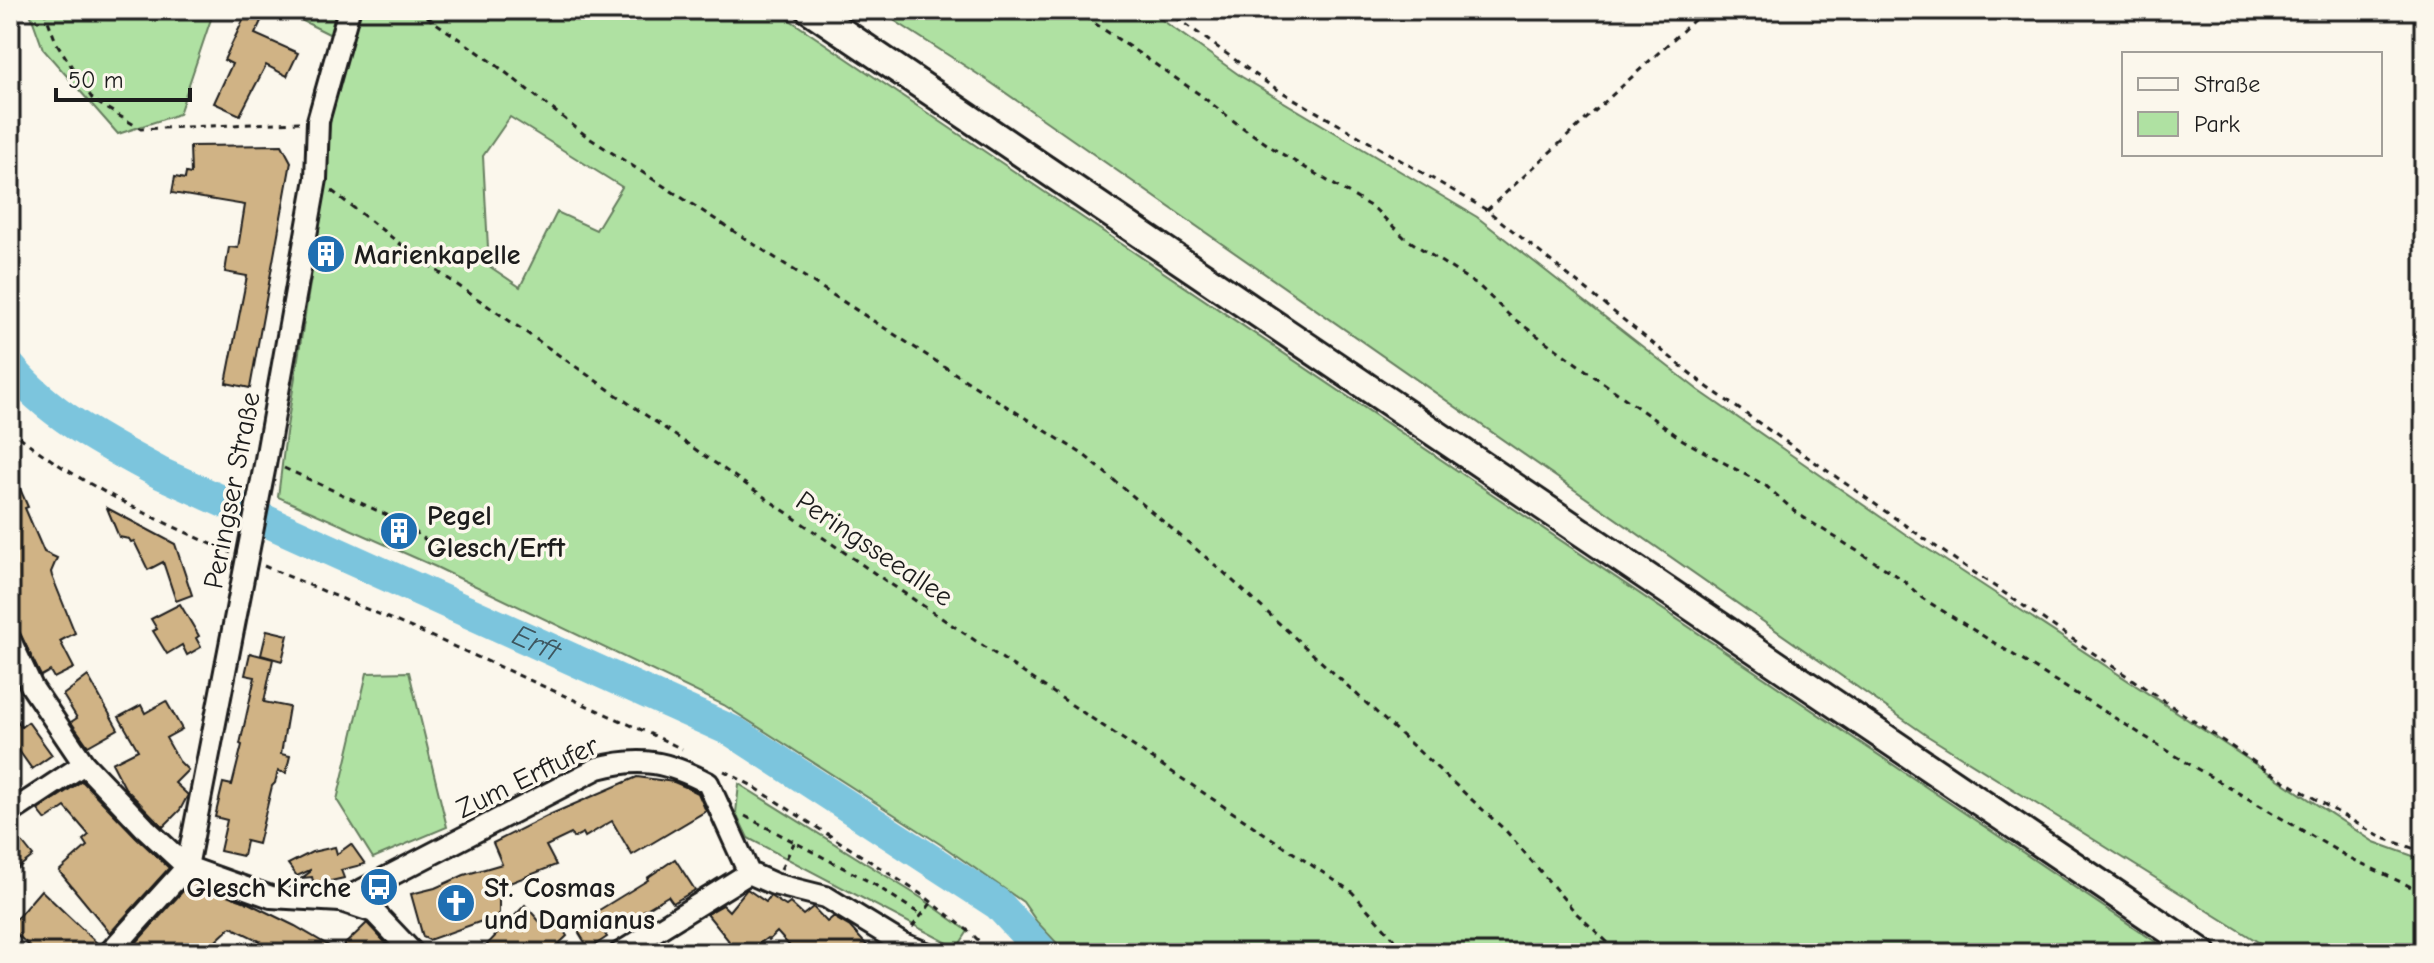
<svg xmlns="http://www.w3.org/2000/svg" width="2434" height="963" font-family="'Comic Neue',sans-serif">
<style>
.green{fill:#afe1a2;stroke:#667e5f;stroke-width:2;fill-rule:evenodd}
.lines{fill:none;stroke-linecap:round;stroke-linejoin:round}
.river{stroke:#7cc5dd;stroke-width:32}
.building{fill:#d0b385;stroke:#1c1c1c;stroke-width:2}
.street-casing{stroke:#1c1c1c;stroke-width:26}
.secondary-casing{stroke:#1c1c1c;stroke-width:32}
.path{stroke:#1c1c1c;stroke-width:3;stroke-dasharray:6 6;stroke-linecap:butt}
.street{stroke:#fbf7ec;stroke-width:20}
.secondary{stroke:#fbf7ec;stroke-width:26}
.labels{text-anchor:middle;stroke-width:7;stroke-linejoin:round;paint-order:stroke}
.poi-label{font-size:28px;font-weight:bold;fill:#1c1c1c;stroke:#fbf7ec;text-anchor:start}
.street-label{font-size:28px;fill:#1c1c1c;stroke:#fbf7ec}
.water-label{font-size:30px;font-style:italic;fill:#3e5760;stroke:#fbf7ec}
</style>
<rect width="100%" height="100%" fill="#fbf7ec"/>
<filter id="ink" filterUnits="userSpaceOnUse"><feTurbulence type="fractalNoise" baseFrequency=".0125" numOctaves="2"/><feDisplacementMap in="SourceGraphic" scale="16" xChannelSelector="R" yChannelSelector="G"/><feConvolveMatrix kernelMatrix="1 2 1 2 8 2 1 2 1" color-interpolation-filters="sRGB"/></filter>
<g filter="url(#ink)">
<g class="green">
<path d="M29,10H214L179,114L118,134L43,49Z"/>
<path d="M281,10H343L335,37Z"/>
<path d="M358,10H775L2172,953H1066L1037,922L1023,902L940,844L724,705L436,567L278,497L286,433L322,209L326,156L333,103ZM510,117L622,187L596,230L557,212L520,287L489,266L483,156Z"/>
<path d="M878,10H1148L1242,77L1477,217L1698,390L1908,536L2374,842L2424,860V953H2276L1926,735L990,82Z"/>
<path d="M409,672L447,827L373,858L337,800L367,673Z"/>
<path d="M739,784L923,899L968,931L957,948L748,838L736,813Z"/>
</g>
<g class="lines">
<path class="river" id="s1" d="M10,367C49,415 106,444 160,473L734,732L998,904L1043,953"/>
</g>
<g class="building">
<path d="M248,10H266L255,34L298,53L287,76L266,65L240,115L214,103L232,64L224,60Z"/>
<path d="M282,145L291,162L250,388L226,383L247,276L225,272L229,247L238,248L245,205L172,193L175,177L185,179L186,173L191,174L190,146Z"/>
<path d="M10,466L28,507L25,508L44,552L57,558L51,572L52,576L75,633L60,641L74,668L54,678L50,671L41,676L10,613Z"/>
<path d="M107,508L175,544L192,595L176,601L163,562L148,570L134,541L131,542L129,539L119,537Z"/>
<path d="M180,604L199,636L196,638L201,647L187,655L182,645L167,654L153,631L157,629L151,619Z"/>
<path d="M267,630L288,635L282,661L261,655Z"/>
<path d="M250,653L273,659L264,702L289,707L281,754L290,756L286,773L278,771L275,783L272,786L258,844L246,841L243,856L220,851L227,820L215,817L223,783L232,785L242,745L240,744L255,677L245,675Z"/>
<path d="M88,676L118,729L88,746L71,722L77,718L63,695Z"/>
<path d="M166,701L182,729L166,738L179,761L188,770L175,783L188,795L180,810L163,827L125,788L112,763L138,750L119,717L141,705L145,713Z"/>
<path d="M10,708L21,727L28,722L52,755L32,769L10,738Z"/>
<path d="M637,777L674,782L688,788L698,793L706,811L632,855L612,821L585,837L583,833L573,838L571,834L546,846L556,865L499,887V915L429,940L423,937L411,894L435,888L464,875L502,864L493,843L549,815Z"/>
<path d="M82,781L136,837L169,868L110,933L59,871L87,846L83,840L89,835L65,807L46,820L38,810Z"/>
<path d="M10,827L33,856L10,874Z"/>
<path d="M351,844L365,864L341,870L344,878L314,885L312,877L302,878L310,872V870L297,876L288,864L312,852L335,847L337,854Z"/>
<path d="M675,859L695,890L673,903L668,896L605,934L607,937L589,949L576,928L592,917L591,915L648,880L647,878Z"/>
<path d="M191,882L246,902L295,926L338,951L367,923L395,953H250L260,941L231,927L203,953H127Z"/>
<path d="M747,889L766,902L770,896L786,906L790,903L803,915L813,907L827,922L833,917L850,927L874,953H796L777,932L769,940L767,938L747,953H735L726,943L729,941L707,914L723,905L729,911Z"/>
<path d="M41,890L99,945L96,953H37L10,928V926Z"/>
<path d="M525,905L548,931L558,922L567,936L549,953H479Z"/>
</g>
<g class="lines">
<g class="street-casing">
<g id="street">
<path d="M10,640L32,687L84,764L145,828L187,867L271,897L341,901L598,768C641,756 668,762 708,783L749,873L774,884L826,897L901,943L926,953"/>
<path d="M10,813L84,764"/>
<path d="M341,901L374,912L413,953"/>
<path d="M109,953L187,867L265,465L316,179L318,121L349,10"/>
<path d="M620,953L749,873"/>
</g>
</g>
<g class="secondary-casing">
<path id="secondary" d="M810,10L2203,953"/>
</g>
<g class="path">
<path d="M44,10L56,42L93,100L141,129L299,122"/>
<path d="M417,10L491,61L589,138L976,387L1084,455L1221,570L1506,831L1576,913L1619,953"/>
<path d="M1075,10L1199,94L1239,125L1277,151L1375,209L1405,238L1480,287L1510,316L1683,440L1766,486L1798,514L1902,579L1922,598L2189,764L2346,856L2424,893"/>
<path d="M1166,10L1270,85L1487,210L1706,386L1935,546L2266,770L2380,837L2424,852"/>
<path d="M332,191L417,257L880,577L1352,892L1407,953"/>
<path d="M1487,210L1705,10"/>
<path d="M10,429C75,483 154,518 231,553"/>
<path d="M284,468L400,521L426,540L446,548"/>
<path d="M264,566L419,631L653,735L682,749"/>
<path d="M724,771L751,785L924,896L971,933L991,953"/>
<path d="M745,816L872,883L920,914"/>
<path d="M781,869L794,843"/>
<path d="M912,927L932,902"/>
</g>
<use href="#street" class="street"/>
<use href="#secondary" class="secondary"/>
</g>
</g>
<defs>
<g id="building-disc" transform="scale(2)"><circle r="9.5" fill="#1f6fb2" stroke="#fbf7ec"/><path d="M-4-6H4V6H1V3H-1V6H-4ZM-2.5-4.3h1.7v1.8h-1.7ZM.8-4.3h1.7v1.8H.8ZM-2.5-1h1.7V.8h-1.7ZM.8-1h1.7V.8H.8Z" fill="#fff"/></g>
<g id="bus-disc" transform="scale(2)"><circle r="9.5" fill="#1f6fb2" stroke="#fbf7ec"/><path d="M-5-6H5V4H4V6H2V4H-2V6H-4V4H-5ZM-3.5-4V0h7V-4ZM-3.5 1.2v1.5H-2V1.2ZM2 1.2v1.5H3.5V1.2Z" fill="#fff"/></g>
<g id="church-disc" transform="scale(2)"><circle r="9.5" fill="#1f6fb2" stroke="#fbf7ec"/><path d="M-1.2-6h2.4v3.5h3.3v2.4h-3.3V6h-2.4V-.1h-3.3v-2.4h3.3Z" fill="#fff"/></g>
</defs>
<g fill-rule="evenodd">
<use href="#building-disc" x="326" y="254"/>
<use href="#building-disc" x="399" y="531"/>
<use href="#bus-disc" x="379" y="887"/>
<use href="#church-disc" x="456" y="903"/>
</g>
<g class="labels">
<g class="poi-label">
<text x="354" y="264">Marienkapelle</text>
<text x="427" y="525">Pegel<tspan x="427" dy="32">Glesch/Erft</tspan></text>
<text x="351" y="897" text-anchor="end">Glesch Kirche</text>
<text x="484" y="897">St. Cosmas<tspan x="484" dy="32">und Damianus</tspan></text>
</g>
<g class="street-label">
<text transform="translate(231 490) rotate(-79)" y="10">Peringser Straße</text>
<text transform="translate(875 548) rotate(34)" y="10">Peringsseeallee</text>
<text transform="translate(527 776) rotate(-26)" y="10">Zum Erftufer</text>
</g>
<g class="water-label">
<text dy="10" stroke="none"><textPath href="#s1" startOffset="598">Erft</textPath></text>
</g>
</g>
<rect width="2434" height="963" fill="none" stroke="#fbf7ec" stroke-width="40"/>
<rect x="20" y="20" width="2394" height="923" fill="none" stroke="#1c1c1c" stroke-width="3" filter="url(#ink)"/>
<rect x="2122" y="52" width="260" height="104" fill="#fbf7ec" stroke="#a29f99" stroke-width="2"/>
<rect x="2138" y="78" width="40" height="12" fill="#fbf7ec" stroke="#a29f99" stroke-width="2"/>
<text x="2194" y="92" font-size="24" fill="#1c1c1c">Straße</text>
<rect x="2138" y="112" width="40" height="24" fill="#afe1a2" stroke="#a29f99" stroke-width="2"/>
<text x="2194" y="132" font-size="24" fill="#1c1c1c">Park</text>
<path d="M56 88v12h134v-12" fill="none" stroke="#1c1c1c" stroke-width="4"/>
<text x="68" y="88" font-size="24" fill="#1c1c1c" stroke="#fbf7ec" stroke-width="6" paint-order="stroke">50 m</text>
</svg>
